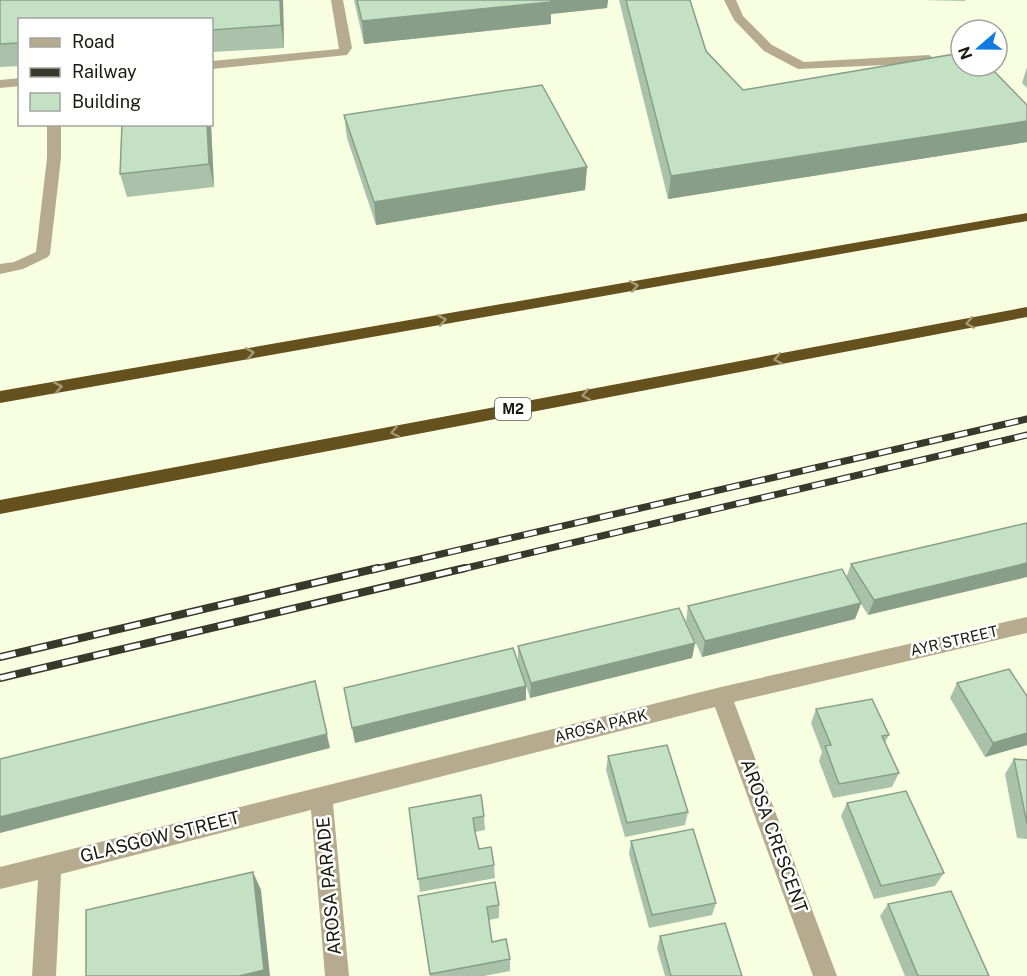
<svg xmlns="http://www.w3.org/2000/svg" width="1027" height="976" font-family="'Public Sans',sans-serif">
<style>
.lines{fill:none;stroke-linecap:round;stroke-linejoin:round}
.minor{fill:#b6ab8e;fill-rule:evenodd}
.highway{fill:#64511d;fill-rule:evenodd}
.rail-far1-casing{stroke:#373a2b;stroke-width:7}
.rail-casing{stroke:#373a2b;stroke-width:8}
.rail-far1{stroke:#fff;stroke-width:4.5;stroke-dasharray:13;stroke-linecap:butt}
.rail{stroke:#fff;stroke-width:5;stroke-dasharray:16;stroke-linecap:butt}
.wall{fill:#a9c2a9}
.shaded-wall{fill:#899e89}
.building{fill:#c4e1c4;stroke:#899e89;stroke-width:1.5}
.oneway{stroke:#a29777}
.labels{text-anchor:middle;stroke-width:5;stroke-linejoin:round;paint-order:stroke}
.shield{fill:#fff;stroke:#5e5f56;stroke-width:1.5}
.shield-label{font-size:14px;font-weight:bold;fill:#191b0e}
.street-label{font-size:15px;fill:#191b0e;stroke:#fff}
.near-street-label{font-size:18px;fill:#191b0e;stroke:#fff}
</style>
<rect width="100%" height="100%" fill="#f8ffe1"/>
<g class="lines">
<g class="minor">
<path d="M331,0H343L352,48L347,55L212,69V61L339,49Z"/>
<path d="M724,0H736L743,16L772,45L804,62L929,55L935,59L929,63L798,69L764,51L734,20Z"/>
<path d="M20,78V86L0,88V80Z"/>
<path d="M47,124H61V158L50,254L48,257L23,269L0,274V264L14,262L36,252L47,158Z"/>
<path d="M1027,617V633L734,702L837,976H813L715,707L333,804L349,976H325L311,810L61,874L56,976H32L38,880L0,889V867L721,687Z"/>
</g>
<g class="highway">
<path d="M1027,213V221L0,403V391Z"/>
<path d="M1027,307V317L0,514V500Z"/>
</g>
<g class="rail-far1-casing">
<g id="rail-far1">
<path d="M372,570L1027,419"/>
<path d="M458,570L1027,435"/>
</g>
</g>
<g class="rail-casing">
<g id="rail">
<path d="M0,657L378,568"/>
<path d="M0,678L465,568"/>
</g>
</g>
<use href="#rail-far1" class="rail-far1"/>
<use href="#rail" class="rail"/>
</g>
<g class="wall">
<path d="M0,0H283L284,48L212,52V20H20V66L0,67Z"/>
<path d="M354,0H608L607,8L551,14V24L364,44Z"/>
<path d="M619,0H690L706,51L743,90L1027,105V142L668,199Z"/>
<path d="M920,0H965V1Z"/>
<path d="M1027,67V88L1022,83Z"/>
<path d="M344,115L587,167L585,190L376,225L347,138Z"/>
<path d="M122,124H211L214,187L127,197L120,174Z"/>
<path d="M1027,523L868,615L861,604L855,619L702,657L686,621L688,606L846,578L851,564Z"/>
<path d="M695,643L692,658L530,698L518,661V646Z"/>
<path d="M957,683L1027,696V745L985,757L950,698Z"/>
<path d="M816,709L889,735L885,742L899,773L892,787L833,798L819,761L822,752L811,723Z"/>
<path d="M608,756L688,812L685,825L625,837L606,770Z"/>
<path d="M1014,759L1027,760V839L1017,838L1005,774Z"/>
<path d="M847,803L944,873L935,886L874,899L841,816Z"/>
<path d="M409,808L484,816L485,830L475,832L479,849L494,865L495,878L420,892Z"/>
<path d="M631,841L716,903L712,915L649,928L629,854Z"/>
<path d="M418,896L499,905V918L489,920L492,942L510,959V971L484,976H430Z"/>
<path d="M888,904L989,976H905L880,916Z"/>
<path d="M660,936L742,976H665L657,948Z"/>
</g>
<g class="shaded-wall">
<path d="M280,0H283L284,48L281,25Z"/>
<path d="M547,0H608L607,8L551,14V24L364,44L362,21Z"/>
<path d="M1027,121V142L668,199L671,176Z"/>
<path d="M207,124H211L214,187L209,164Z"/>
<path d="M587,167L585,190L376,225L374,202Z"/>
<path d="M1027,563V577L868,615L874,600Z"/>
<path d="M861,603L855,619L702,657L705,641Z"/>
<path d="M695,643L692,658L530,698L531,683Z"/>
<path d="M315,681L330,748L0,833V817Z"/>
<path d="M526,686V700L355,743L352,728Z"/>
<path d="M1027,733V745L985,757L993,743Z"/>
<path d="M253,872L261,890L270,976H239Z"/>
</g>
<g class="building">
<path d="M0,0H280L281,25L212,30V20H20V43L0,44Z"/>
<path d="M357,0H550L551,2L362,21Z"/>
<path d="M626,0H690L706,51L743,90L961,53V66H989L1027,105V121L671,176Z"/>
<path d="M542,85L587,167L374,202L344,115Z"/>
<path d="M122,124H207L209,164L120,174Z"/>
<path d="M1027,523V563L874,600L851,564Z"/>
<path d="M842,569L861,603L705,641L688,606Z"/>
<path d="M679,608L695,643L531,683L518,646Z"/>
<path d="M513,648L526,686L352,728L344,688Z"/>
<path d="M1009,669L1027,696V733L993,743L957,683Z"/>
<path d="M315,681L327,734L0,817V759Z"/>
<path d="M872,699L889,735L882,736L899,773L839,784L825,746L831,745L816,709Z"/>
<path d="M667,745L688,812L627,823L608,756Z"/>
<path d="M1014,759L1027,760V824Z"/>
<path d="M906,791L944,873L881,886L847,803Z"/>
<path d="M481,795L484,816L473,818L475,832L479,849L491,847L494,865L418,879L409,808Z"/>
<path d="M693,829L716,903L652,915L631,841Z"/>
<path d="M253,872L264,970L239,976H86V910Z"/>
<path d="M495,882L499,905L487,907L492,942L506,939L510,959L430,974L418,896Z"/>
<path d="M951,891L989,976H918L888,904Z"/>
<path d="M725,923L742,976H671L660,936Z"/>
</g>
<defs><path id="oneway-chevron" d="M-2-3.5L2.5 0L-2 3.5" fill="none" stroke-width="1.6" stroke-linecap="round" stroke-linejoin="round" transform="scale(1.5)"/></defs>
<g class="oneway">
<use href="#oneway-chevron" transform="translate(634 286) rotate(-10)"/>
<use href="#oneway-chevron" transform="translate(442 320) rotate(-10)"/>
<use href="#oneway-chevron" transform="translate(970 323) rotate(169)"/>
<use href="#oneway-chevron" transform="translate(250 353) rotate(-10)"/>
<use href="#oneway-chevron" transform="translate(778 359) rotate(169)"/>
<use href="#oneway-chevron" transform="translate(58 387) rotate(-10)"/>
<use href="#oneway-chevron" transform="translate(586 395) rotate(169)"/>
<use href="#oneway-chevron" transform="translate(395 432) rotate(169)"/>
</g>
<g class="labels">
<rect class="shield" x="495" y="398" width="36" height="22" rx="4.5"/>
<g class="shield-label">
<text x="513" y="414">M2</text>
</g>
<g class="street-label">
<text transform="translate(954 641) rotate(-13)" y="5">AYR STREET</text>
<text transform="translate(601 726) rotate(-14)" y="5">AROSA PARK</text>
</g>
<g class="near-street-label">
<text transform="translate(774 836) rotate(70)" y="6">AROSA CRESCENT</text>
<text transform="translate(160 837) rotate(-14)" y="6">GLASGOW STREET</text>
<text transform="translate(329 886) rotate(-95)" y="6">AROSA PARADE</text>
</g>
</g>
<rect x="18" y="18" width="195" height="108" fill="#ffffff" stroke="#a3a49f" stroke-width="1.5"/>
<rect x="30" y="38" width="30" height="9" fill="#b6ab8e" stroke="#a3a49f" stroke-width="1.5"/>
<text x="72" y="48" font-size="18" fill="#191b0e">Road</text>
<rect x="30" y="68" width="30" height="9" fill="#373a2b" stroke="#a3a49f" stroke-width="1.5"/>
<text x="72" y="78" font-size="18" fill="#191b0e">Railway</text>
<rect x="30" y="93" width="30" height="18" fill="#c4e1c4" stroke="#a3a49f" stroke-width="1.5"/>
<text x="72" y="108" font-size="18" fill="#191b0e">Building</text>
<g transform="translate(979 48) rotate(250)"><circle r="28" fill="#ffffff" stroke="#a3a49f" stroke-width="1.5"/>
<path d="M0-4.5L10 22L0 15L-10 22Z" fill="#137ae2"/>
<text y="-9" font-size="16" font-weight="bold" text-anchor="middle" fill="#191b0e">N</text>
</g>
</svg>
